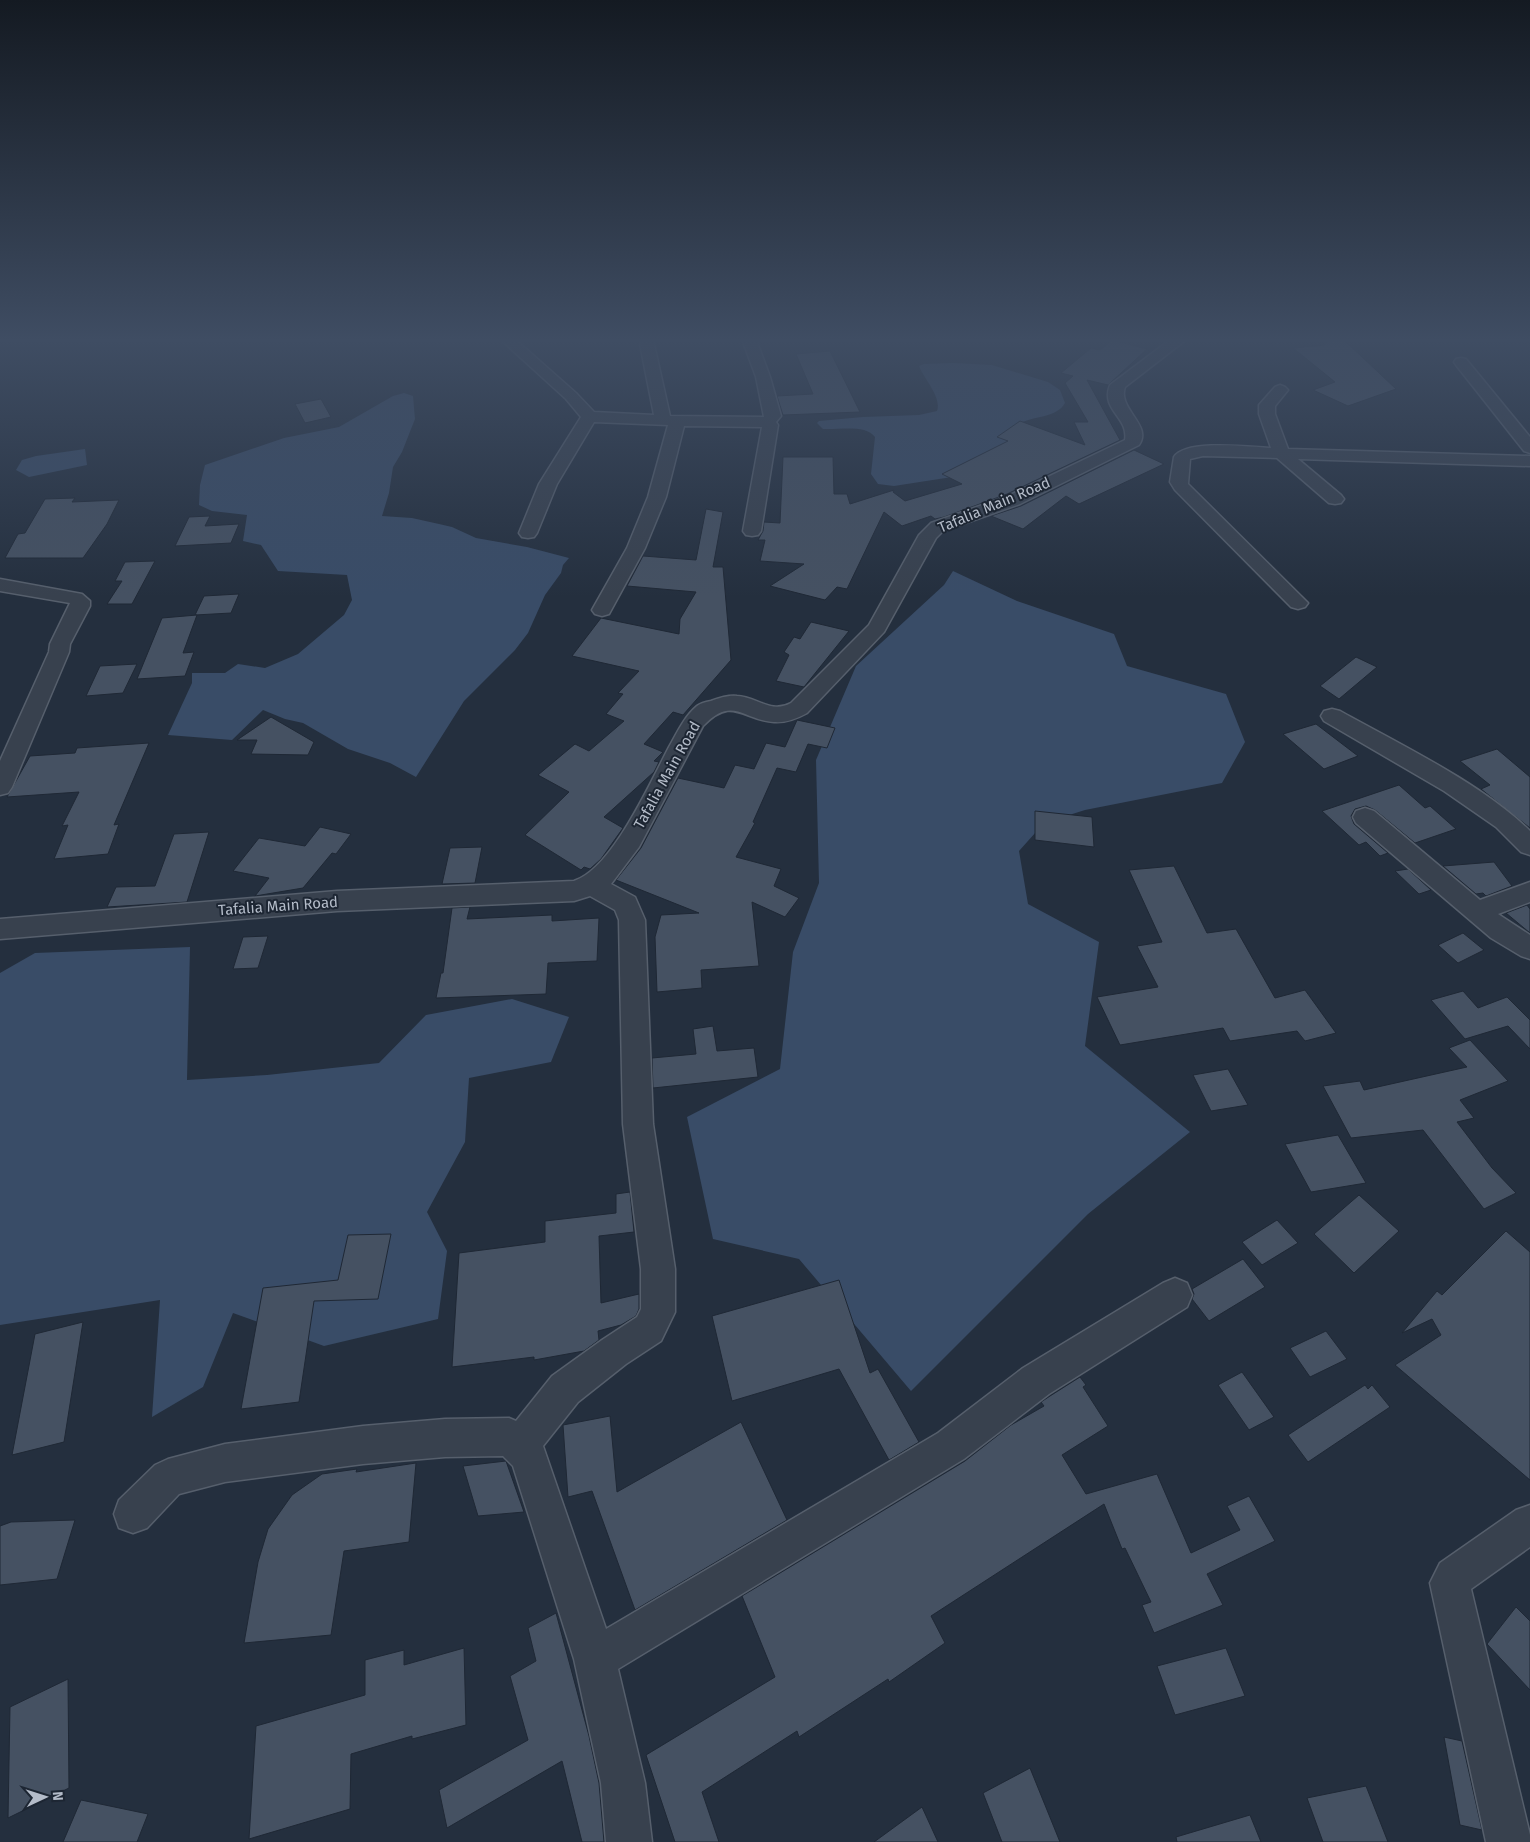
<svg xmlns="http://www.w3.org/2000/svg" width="1530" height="1842" font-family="'Fira Sans',sans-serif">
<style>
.water{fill:#394c67}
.building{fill:#455162;stroke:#1f2835}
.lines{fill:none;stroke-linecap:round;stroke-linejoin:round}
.minor-casing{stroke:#565f6c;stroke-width:3}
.minor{fill:#38414e;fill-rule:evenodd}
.labels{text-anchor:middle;stroke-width:4;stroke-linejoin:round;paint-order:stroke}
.street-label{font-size:15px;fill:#b4bcc9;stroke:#1d2633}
</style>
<rect width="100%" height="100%" fill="#242f3e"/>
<g class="water">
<path d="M953,363L992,365L1048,382L1060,390L1065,403C1057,418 1032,416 1018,424L1012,442L952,477L894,486L878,484L871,474L875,437C866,424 838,430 823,429L817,423L819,421L863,417L919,415L937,411C942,397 924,379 919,366L924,364Z"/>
<path d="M404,393L413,396L415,419L402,452L393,467L389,493L382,516L412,518L439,524L452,527L476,538L527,547L569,558L563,565L561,573L545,595L528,633L515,650L464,701L416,777L390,763L348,749L303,723L285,719L263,710L232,740L168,735L192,683V673H225L238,664L265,668L298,654L344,615L352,600L347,575L278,571L261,545L243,541L247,515L212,511L199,505L200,485L205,465L284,438L339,427L393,396Z"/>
<path d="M85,449L87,465L29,477L16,470L22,460L36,456Z"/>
<path d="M953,571L1017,601L1114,634L1127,666L1226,694L1245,742L1222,783L1085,810L1044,823L1019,851L1028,904L1099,942L1085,1046L1190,1132L1088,1214L911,1391L799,1259L713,1239L687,1117L780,1069L793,952L819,883L816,760L856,666L944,585Z"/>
<path d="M190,947L187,1080L267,1075L379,1063L426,1015L512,999L569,1017L551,1062L469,1078L465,1142L427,1212L447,1251L438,1319L324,1346L233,1313L203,1387L152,1417L160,1300L0,1325V973L35,953Z"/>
</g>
<g class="building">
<path d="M1328,339H1343L1396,389L1348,406L1313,390L1335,382L1293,348L1325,345Z"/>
<path d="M1112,340L1147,349L1108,385L1087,380L1120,440L1007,494L944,517L935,519L931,516L902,526L884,512L847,589L837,587L825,600L770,586L804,564L760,561L765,540H758L763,531L764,522L780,523L783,457H833L834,494H847L850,504L894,490L893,492L905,501L962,484L942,474L1008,441L997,437L1020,421L1085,445L1074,422H1088L1065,383L1073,376L1061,373L1091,348L1100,350Z"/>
<path d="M830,351L860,412L783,415L777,396L813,394L796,354Z"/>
<path d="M321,399L331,417L305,423L295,404Z"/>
<path d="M1134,450L1164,464L1079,504L1066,496L1023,529L991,516L1021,506Z"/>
<path d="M75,498L72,502L119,500L107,524L83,558H5L18,534L25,533L45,499Z"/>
<path d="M706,509L723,512L713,567H723L731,660L683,715L673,712L644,744L663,752L654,761L659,762L654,772L604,817L623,828L601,859L590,869L584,867L581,870L525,835L569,792L538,775L575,744L589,751L624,721L606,714L623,694L618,693L639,671L572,656L601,618L679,634L680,619L696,592L627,586L643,556L696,560Z"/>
<path d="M210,516L205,526L239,524L231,543L175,546L189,517Z"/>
<path d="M155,561L132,604H107L122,581H115L125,562Z"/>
<path d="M239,594L231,613L195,615L204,596Z"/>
<path d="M197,615L183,653L194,652L185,676L137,679L162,618Z"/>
<path d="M811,622L849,631L804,687L776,681L789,655L784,652L794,637L800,639Z"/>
<path d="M1356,657L1377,667L1339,699L1320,686Z"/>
<path d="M137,664L123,693L86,696L100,666Z"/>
<path d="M271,717L314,742L308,755L251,754L257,740H237Z"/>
<path d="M797,720L835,728L827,748L808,744L796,772L777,768L753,822L755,823L736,857L781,869L774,886L799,898L785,917L752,902L759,966L701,970L702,988L657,992L655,937L661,915L699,913L616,880L641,848L678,778L724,788L735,765L754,769L766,743L785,747Z"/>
<path d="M1316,724L1358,756L1324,769L1283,734Z"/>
<path d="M149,743L114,825L119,824L108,854L54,859L68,825L62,826L79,792L7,797L30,756L75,753L77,748Z"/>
<path d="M1497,749L1530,777V828L1481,789L1490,785L1460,761Z"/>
<path d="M1399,785L1425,808L1430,806L1456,829L1415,843L1375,810L1366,806L1355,809L1351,816L1354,824L1388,853L1380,856L1366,842L1359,845L1322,811Z"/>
<path d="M1035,811L1092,817L1094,847L1035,840Z"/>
<path d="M320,827L351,834L336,854L332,853L303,888L255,896L269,878L233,871L259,838L305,846Z"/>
<path d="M209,832L187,902L107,907L116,887L155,886L174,834Z"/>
<path d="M482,847L475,883L442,884L450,848Z"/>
<path d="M1494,862L1512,886L1486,896L1483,893L1476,894L1443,866Z"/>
<path d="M1174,866L1207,933L1236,929L1275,998L1305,990L1336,1033L1305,1041L1297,1031L1230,1041L1223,1028L1120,1045L1097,997L1158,987L1137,946L1162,942L1129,870Z"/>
<path d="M1408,869L1431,890L1419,894L1395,871Z"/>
<path d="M1527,905L1530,909V933L1506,913Z"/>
<path d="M470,907L467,919L552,915V921L599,918L597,961L548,963L546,994L436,998L441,973H443L452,908Z"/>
<path d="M1463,933L1484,950L1458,963L1438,945Z"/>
<path d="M268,936L258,968L233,969L243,937Z"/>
<path d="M1463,991L1478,1008L1507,997L1530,1020V1049L1508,1026L1465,1039L1431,1000Z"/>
<path d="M713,1026L717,1051L754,1048L758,1077L653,1088L652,1058L696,1054L693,1029Z"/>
<path d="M1470,1040L1508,1081L1460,1100L1474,1118L1457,1122L1492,1168L1516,1193L1484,1209L1423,1130L1351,1138L1323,1086L1360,1081L1364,1090L1467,1067L1449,1048Z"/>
<path d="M1228,1069L1248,1105L1211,1111L1193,1075Z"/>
<path d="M1338,1135L1366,1183L1311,1192L1285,1144Z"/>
<path d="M630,1192L634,1232L599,1236L601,1303L639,1294V1309L636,1316L621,1325L598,1331L599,1340L584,1351L534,1360V1357L452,1367L459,1253L545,1242V1221L616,1213V1194Z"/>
<path d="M1359,1195L1399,1231L1354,1273L1314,1234Z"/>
<path d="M1277,1220L1298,1243L1262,1265L1242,1242Z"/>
<path d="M1506,1231L1530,1252V1480L1395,1365L1441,1335L1432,1319L1402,1333L1437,1291L1442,1295Z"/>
<path d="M391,1234L378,1299L314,1301L299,1402L241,1409L263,1288L338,1280L348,1235Z"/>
<path d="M1243,1259L1265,1287L1209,1321L1192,1299L1194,1294L1192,1289Z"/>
<path d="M839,1280L870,1373L878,1369L919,1442L889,1460L839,1369L732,1401L712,1316Z"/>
<path d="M83,1322L64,1442L12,1455L35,1334Z"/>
<path d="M1326,1331L1347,1359L1310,1377L1290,1348Z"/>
<path d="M1242,1372L1274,1417L1249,1430L1218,1385Z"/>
<path d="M1080,1377L1086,1385L1083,1387L1108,1426L1062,1455L1086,1494L1157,1474L1191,1553L1240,1530L1227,1506L1249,1496L1275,1541L1207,1574L1223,1605L1154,1633L1142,1605L1151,1602L1125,1548L1122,1549L1104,1504L931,1616L945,1643L889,1682L888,1679L799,1737L797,1731L702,1792L719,1842H675L646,1755L775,1677L742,1596L965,1461L1011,1425L1044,1406L1041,1402L1050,1396Z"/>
<path d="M1365,1385L1368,1389L1372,1385L1390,1407L1308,1462L1288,1435Z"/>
<path d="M610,1416L617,1492L741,1422L787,1520L635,1610L592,1491L568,1497L563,1425Z"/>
<path d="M506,1461L524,1512L478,1516L463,1466Z"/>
<path d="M416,1463L409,1542L344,1551L331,1635L244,1643L258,1562L268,1529L292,1495L322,1474L357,1469L356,1472Z"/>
<path d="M75,1520L57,1579L0,1585V1526L11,1522Z"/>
<path d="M1516,1607L1530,1621V1690L1487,1644Z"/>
<path d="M556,1613L589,1736L599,1783L604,1842H582L562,1761L447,1828L439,1790L528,1740L510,1676L536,1661L528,1628Z"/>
<path d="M464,1648L466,1725L412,1739V1736L351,1754L350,1809L249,1839L256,1726L365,1695V1660L404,1650V1665Z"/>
<path d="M1226,1648L1245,1696L1175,1715L1157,1666Z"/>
<path d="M68,1679L69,1788L8,1818L10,1707Z"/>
<path d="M1444,1737L1462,1741L1482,1830L1460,1825Z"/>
<path d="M1030,1768L1060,1842H1002L983,1793Z"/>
<path d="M1366,1786L1388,1842H1323L1307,1798Z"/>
<path d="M81,1800L148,1814L137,1842H63Z"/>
<path d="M922,1807L938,1842H874Z"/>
<path d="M1250,1815L1261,1842H1177L1176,1837Z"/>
</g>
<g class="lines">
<g class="minor-casing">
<g id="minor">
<path d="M500,339H515L576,393L594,412L654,415L640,344L642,341H652L654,344L670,416L764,417L756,377L742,339H756L770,377L781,416L776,422L778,425L761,531L758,535L752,536L746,535L743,531L762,427L684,426L666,497L645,548L609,614L602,616L595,614L592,610L627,548L648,497L668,425L594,422L557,484L537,533L534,537L528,538L522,537L519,533L539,484L581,417L566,399Z"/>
<path d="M1171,339H1187L1125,387C1117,409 1153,425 1139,445L1020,504L943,531L936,538L884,632L807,713C796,719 786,723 774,722C742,720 733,695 703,726L639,847L611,884L635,897L645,920L653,1124L675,1269V1312L661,1341L626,1364L578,1402L543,1446L606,1629L938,1433L1023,1368L1163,1283L1175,1278L1187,1283L1192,1295L1187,1307L1049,1394L964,1459L618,1669L645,1783L652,1842H606L601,1783L574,1659L513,1466L503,1456L445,1457L363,1464L225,1482L179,1494L147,1528L133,1533L119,1528L114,1514L119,1500L155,1465L168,1459L225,1444L363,1426L445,1419L509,1418L516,1421L552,1376L602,1340L637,1317L641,1309V1269L623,1124L619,920L615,910L590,896L574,901L337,911L0,939V919L337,891L574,881C612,869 650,783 669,747C677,733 684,717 697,706C701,703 706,702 711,701C719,698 729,695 737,696C757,697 771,714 791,703L869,625L919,535L931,523L1008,496L1125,440C1129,417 1100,410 1110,385Z"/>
<path d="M1461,358L1466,359L1530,437V453L1524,451L1456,365L1454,362L1456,359Z"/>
<path d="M1280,385L1285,387L1288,390L1275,406V414L1288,449L1530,456V466L1298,459L1341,495L1344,499L1341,503L1335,504L1329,503L1277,458L1203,456L1190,459L1188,484L1308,603L1305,607L1298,609L1291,607L1175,490L1170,482L1174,457C1186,439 1250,447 1271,448L1259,414V405L1275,387Z"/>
<path d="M0,579L82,594L90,601V606L70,644L69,652L12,787L8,793L0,795V761L49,652L50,644L70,603L0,591Z"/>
<path d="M1332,709L1340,711C1401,745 1481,783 1530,831V855L1521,852L1496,827L1444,791L1324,721L1321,716L1324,711Z"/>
<path d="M1365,808L1374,811L1480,900L1530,882V902L1498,914L1530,935V959L1521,956L1491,938L1356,823L1353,817L1356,811Z"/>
<path d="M1530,1505V1547L1471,1589L1530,1835V1842H1486L1430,1583L1440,1563L1516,1510Z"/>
</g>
</g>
<use href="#minor" class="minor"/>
</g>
<linearGradient id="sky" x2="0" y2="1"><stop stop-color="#141a22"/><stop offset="0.57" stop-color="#3f4d63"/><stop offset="1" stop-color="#3f4d63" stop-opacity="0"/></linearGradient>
<rect width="1530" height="597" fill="url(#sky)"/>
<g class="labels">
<g class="street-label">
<text transform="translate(994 505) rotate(-23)" y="5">Tafalia Main Road</text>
<text transform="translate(667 775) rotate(-61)" y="5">Tafalia Main Road</text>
<text transform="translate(278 906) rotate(-4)" y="5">Tafalia Main Road</text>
</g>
</g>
<g transform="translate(45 1797) rotate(86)" stroke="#1d2633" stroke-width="4" paint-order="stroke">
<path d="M0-4L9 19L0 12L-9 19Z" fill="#b4bcc9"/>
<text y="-8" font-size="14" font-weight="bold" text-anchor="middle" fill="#b4bcc9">N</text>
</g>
</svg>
